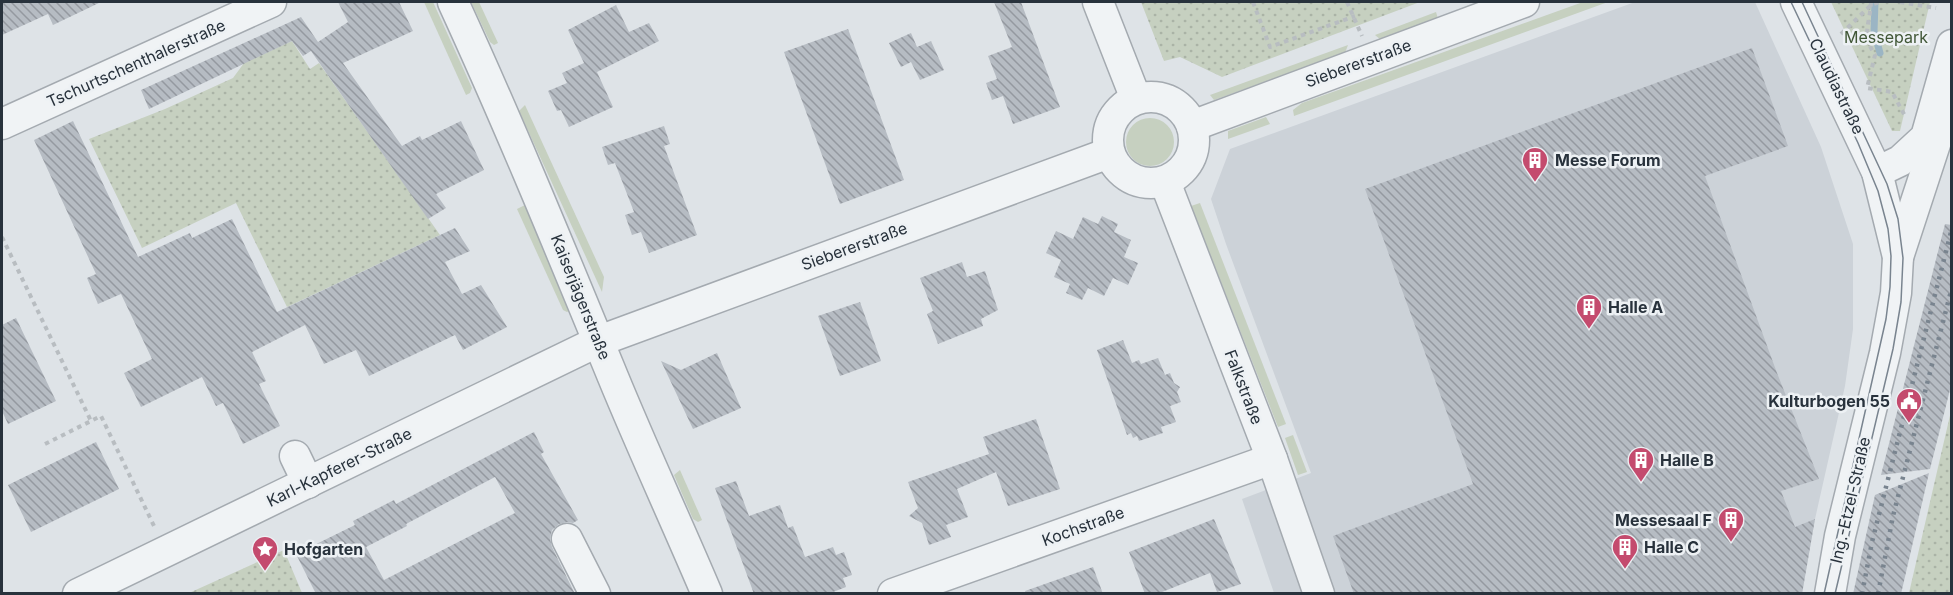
<svg xmlns="http://www.w3.org/2000/svg" width="1953" height="595" font-family="Inter,sans-serif">
<style>
.built{fill:#ccd2d8}
.grass{fill:#c6d0c0}
.park{fill:url(#park-dots)}
.lines{fill:none;stroke-linecap:round;stroke-linejoin:round}
.stream{stroke:#9bb5c4;stroke-width:7}
.building{fill:url(#building-back-hatch);fill-rule:evenodd}
.minor-casing{stroke:#a4aab0;stroke-width:33}
.path{stroke:#b8bdc1;stroke-width:4;stroke-dasharray:4.5 4.5;stroke-linecap:butt}
.minor{stroke:#f0f3f5;stroke-width:30}
.tram{stroke:#79848f;stroke-width:1.5}
.rail{stroke:#79848f;stroke-width:4.5;stroke-dasharray:3 6;stroke-linecap:butt}
.labels{text-anchor:middle;stroke-width:5;stroke-linejoin:round;paint-order:stroke}
.park-label{font-size:16px;fill:#415737;stroke:#edf1f4}
.street-label{font-size:16px;fill:#28323c;stroke:#edf1f4}
.poi-label{font-size:16px;font-weight:bold;fill:#28323c;stroke:#edf1f4;text-anchor:start}
</style>
<defs>
<pattern id="park-dots" width="8" height="8" patternUnits="userSpaceOnUse" patternTransform="scale(1.5)"><rect width="8" height="8" fill="#c6d0c0"/><path d="M2 2h.1M6 6h.1" fill="none" stroke="#aab3a6" stroke-width="1.8" stroke-linecap="round"/></pattern>
<pattern id="building-back-hatch" width="6" height="6" patternUnits="userSpaceOnUse" patternTransform="scale(1.5)"><rect width="6" height="6" fill="#b6bcc3"/><path d="M-1 5l2 2M0 0l6 6M5-1l2 2" fill="none" stroke="#9499a0"/></pattern>
</defs>
<rect width="100%" height="100%" fill="#dee3e7"/>
<path class="built" d="M1635,2H1755L1821,147L1853,244V329L1845,386L1815,519L1802,593H1274L1242,499L1311,473L1226,244L1211,199L1230,149Z"/>
<g class="grass">
<path d="M424,2H433L472,88L470,93L466,95Z"/>
<path d="M471,2H479L498,43L494,45L490,42Z"/>
<path d="M1583,2H1608L1294,116L1293,110L1302,103Z"/>
<path d="M1436,12L1438,19L1381,40L1375,35Z"/>
<path d="M1348,45L1345,53L1214,100L1210,95Z"/>
<path d="M525,105L604,277L602,292L519,111Z"/>
<path d="M1266,117L1270,124L1228,139V131Z"/>
<circle cx="1150" cy="142" r="24"/>
<path d="M1200,203L1286,424L1278,427L1191,206Z"/>
<path d="M525,205L571,310L567,312L563,310L517,209Z"/>
<path d="M1293,435L1307,472L1298,475L1285,438Z"/>
<path d="M680,470L702,520L698,522L693,519L674,475Z"/>
</g>
<g class="park">
<path d="M1141,2H1420L1222,77L1180,57L1164,61Z"/>
<path d="M1831,2H1930L1900,131H1892Z"/>
<path d="M292,41L310,69L319,63L440,235L287,307L236,203L142,248L89,139L165,109L233,78L244,63Z"/>
<path d="M1951,411V594L1909,593Z"/>
<path d="M284,550L302,593H189Z"/>
</g>
<g class="lines">
<path class="stream" d="M1875,2L1874,32L1880,53"/>
</g>
<g class="building">
<path d="M2,2H101L53,25L48,14L2,35Z"/>
<path d="M338,2H399L413,31L343,63L402,146L420,136L422,140L461,121L484,170L436,194L446,208L428,219L311,51L303,56L292,41L149,109L141,90L301,17L318,42L348,22Z"/>
<path d="M994,2H1021L1060,107L1013,124L1003,96L992,100L986,83L997,79L988,56L1012,47Z"/>
<path d="M616,5L629,32L649,23L659,41L597,72L613,107L569,127L561,110L557,111L548,91L567,83L562,73L584,63L568,30Z"/>
<path d="M848,29L904,180L840,204L784,52Z"/>
<path d="M911,33L917,47L931,41L944,70L920,80L911,62L901,67L889,43Z"/>
<path d="M1752,48L1788,146L1705,176L1777,373L1819,479L1781,491L1795,527L1815,519L1802,594H1354L1333,536L1473,484L1365,189Z"/>
<path d="M73,121L138,257L190,233L192,238L232,219L277,312L455,228L470,251L445,262L462,294L481,285L507,327L463,350L455,335L369,376L356,350L324,364L305,325L252,352L266,381L259,384L280,426L243,444L223,403L216,406L202,377L141,407L124,373L152,359L121,294L98,304L87,278L96,274L34,140Z"/>
<path d="M664,126L670,144L664,146L697,235L649,253L641,232L632,235L625,215L634,212L615,163L608,165L602,147Z"/>
<path d="M1102,216L1118,224L1114,232L1131,240L1124,257L1138,263L1128,285L1113,278L1104,296L1088,288L1082,300L1066,293L1070,284L1054,277L1061,260L1046,253L1056,231L1073,239L1083,217L1098,224Z"/>
<path d="M1945,224L1952,225V382L1930,469L1881,475Z"/>
<path d="M962,262L967,277L985,271L998,310L981,319L983,326L938,344L927,314L933,311L920,278Z"/>
<path d="M860,302L881,361L840,376L818,316Z"/>
<path d="M16,318L56,401L8,424L2,411V325Z"/>
<path d="M1123,340L1132,363L1139,360L1141,364L1158,358L1165,375L1170,373L1174,383L1180,387L1177,392L1181,402L1170,406L1176,422L1161,427L1163,433L1139,441L1137,436L1133,438L1131,433L1127,435L1097,350Z"/>
<path d="M717,353L741,408L693,429L661,361L681,370Z"/>
<path d="M1036,419L1060,489L1008,506L996,472L957,489L968,517L946,525L951,537L929,545L922,523L909,516L918,508L908,482L989,454L983,437Z"/>
<path d="M534,432L544,452L541,454L578,520L573,523L567,522L559,524L552,530L550,539L552,547L575,594H316L296,554L355,525L353,521L394,500L396,504ZM495,477L515,513L384,580L366,547L407,526L406,524Z"/>
<path d="M96,442L119,489L31,532L8,485Z"/>
<path d="M1929,473L1901,594H1853L1875,495Z"/>
<path d="M736,481L749,516L780,505L788,528L793,526L805,557L833,547L836,555L844,552L852,575L843,578L846,587L828,594H754L715,488Z"/>
<path d="M1214,519L1241,584L1217,592L1210,573L1157,594H1145L1129,552Z"/>
<path d="M1093,567L1103,594H1026L1025,591Z"/>
</g>
<g class="lines">
<g class="minor-casing">
<g id="minor">
<path d="M453,2C510,126 561,251 613,377C643,450 676,521 707,594"/>
<path d="M1098,2L1136,99"/>
<path d="M1796,2L1877,172L1898,257L1896,293L1885,353L1840,536L1830,594"/>
<circle cx="1151" cy="140" r="43"/>
<path d="M2,124L271,2"/>
<path d="M1192,126L1524,2"/>
<path d="M1877,172L1900,161L1926,137L1952,45"/>
<path d="M1165,182L1272,459L1319,594"/>
<path d="M1898,257L1952,92"/>
<path d="M295,456L308,483"/>
<path d="M567,539L595,594"/>
<path d="M78,594L599,341L1109,153"/>
<path d="M893,594L1272,459"/>
</g>
</g>
<g class="path">
<path d="M1253,2L1270,47L1355,16"/>
<path d="M1347,2L1362,36"/>
<path d="M1871,2C1870,24 1861,34 1875,55L1867,88L1892,92L1905,116"/>
<path d="M1900,2L1936,8"/>
<path d="M1841,34L1871,5L1880,2"/>
<path d="M2,237L91,421L101,416L155,528"/>
<path d="M45,444L91,421"/>
</g>
<use href="#minor" class="minor"/>
<g class="tram">
<path d="M1791,2L1858,143L1878,191L1888,229L1891,256L1890,287L1886,319L1824,594"/>
<path d="M1802,2L1887,184L1898,219L1903,258L1901,302L1893,349L1835,594"/>
</g>
<g class="rail">
<path d="M1862,594L1872,542L1952,228"/>
<path d="M1878,594L1893,516L1952,287"/>
</g>
</g>
<defs>
<g id="building-pin" transform="scale(1.35)"><path d="M0 17L-7.5 6A9.5 9.5 0 1 1 7.5 6Z" fill="#c44b6e" stroke="#edf1f4"/><path d="M-4-6H4V6H1V3H-1V6H-4ZM-2.5-4.3h1.7v1.8h-1.7ZM.8-4.3h1.7v1.8H.8ZM-2.5-1h1.7V.8h-1.7ZM.8-1h1.7V.8H.8Z" fill="#fff"/></g>
<g id="civic-pin" transform="scale(1.35)"><path d="M0 17L-7.5 6A9.5 9.5 0 1 1 7.5 6Z" fill="#c44b6e" stroke="#edf1f4"/><path d="M-.6-6.5H3V-4.5H.6V-3L4-1V1h2V6H-6V1h2V-1L-.6-3ZM-1.2 2.5V6h2.4V2.5Z" fill="#fff"/></g>
<g id="sight-pin" transform="scale(1.35)"><path d="M0 17L-7.5 6A9.5 9.5 0 1 1 7.5 6Z" fill="#c44b6e" stroke="#edf1f4"/><path d="M0-6L1.8-2.2L6-1.7L2.9 1.2L3.7 5.4L0 3.3L-3.7 5.4L-2.9 1.2L-6-1.7L-1.8-2.2Z" fill="#fff"/></g>
</defs>
<g fill-rule="evenodd">
<use href="#building-pin" x="1535" y="160"/>
<use href="#building-pin" x="1589" y="307"/>
<use href="#civic-pin" x="1909" y="401"/>
<use href="#building-pin" x="1641" y="460"/>
<use href="#building-pin" x="1731" y="520"/>
<use href="#building-pin" x="1625" y="547"/>
<use href="#sight-pin" x="265" y="549"/>
</g>
<g class="labels">
<g class="park-label">
<text x="1886" y="43">Messepark</text>
</g>
<g class="street-label">
<text transform="translate(136 63) rotate(-24)" y="6">Tschurtschenthalerstraße</text>
<text transform="translate(1358 63) rotate(-20)" y="6">Siebererstraße</text>
<text transform="translate(1837 86) rotate(64)" y="6">Claudiastraße</text>
<text transform="translate(854 246) rotate(-20)" y="6">Siebererstraße</text>
<text transform="translate(581 297) rotate(68)" y="6">Kaiserjägerstraße</text>
<text transform="translate(1244 387) rotate(69)" y="6">Falkstraße</text>
<text transform="translate(339 467) rotate(-26)" y="6">Karl-Kapferer-Straße</text>
<text transform="translate(1850 500) rotate(-77)" y="6">Ing.-Etzel-Straße</text>
<text transform="translate(1083 526) rotate(-20)" y="6">Kochstraße</text>
</g>
<g class="poi-label">
<text x="1555" y="166">Messe Forum</text>
<text x="1608" y="313">Halle A</text>
<text x="1890" y="407" text-anchor="end">Kulturbogen 55</text>
<text x="1660" y="466">Halle B</text>
<text x="1712" y="526" text-anchor="end">Messesaal F</text>
<text x="1644" y="553">Halle C</text>
<text x="284" y="555">Hofgarten</text>
</g>
</g>
<rect width="1953" height="595" fill="none" stroke="#28323c" stroke-width="6"/>
</svg>
